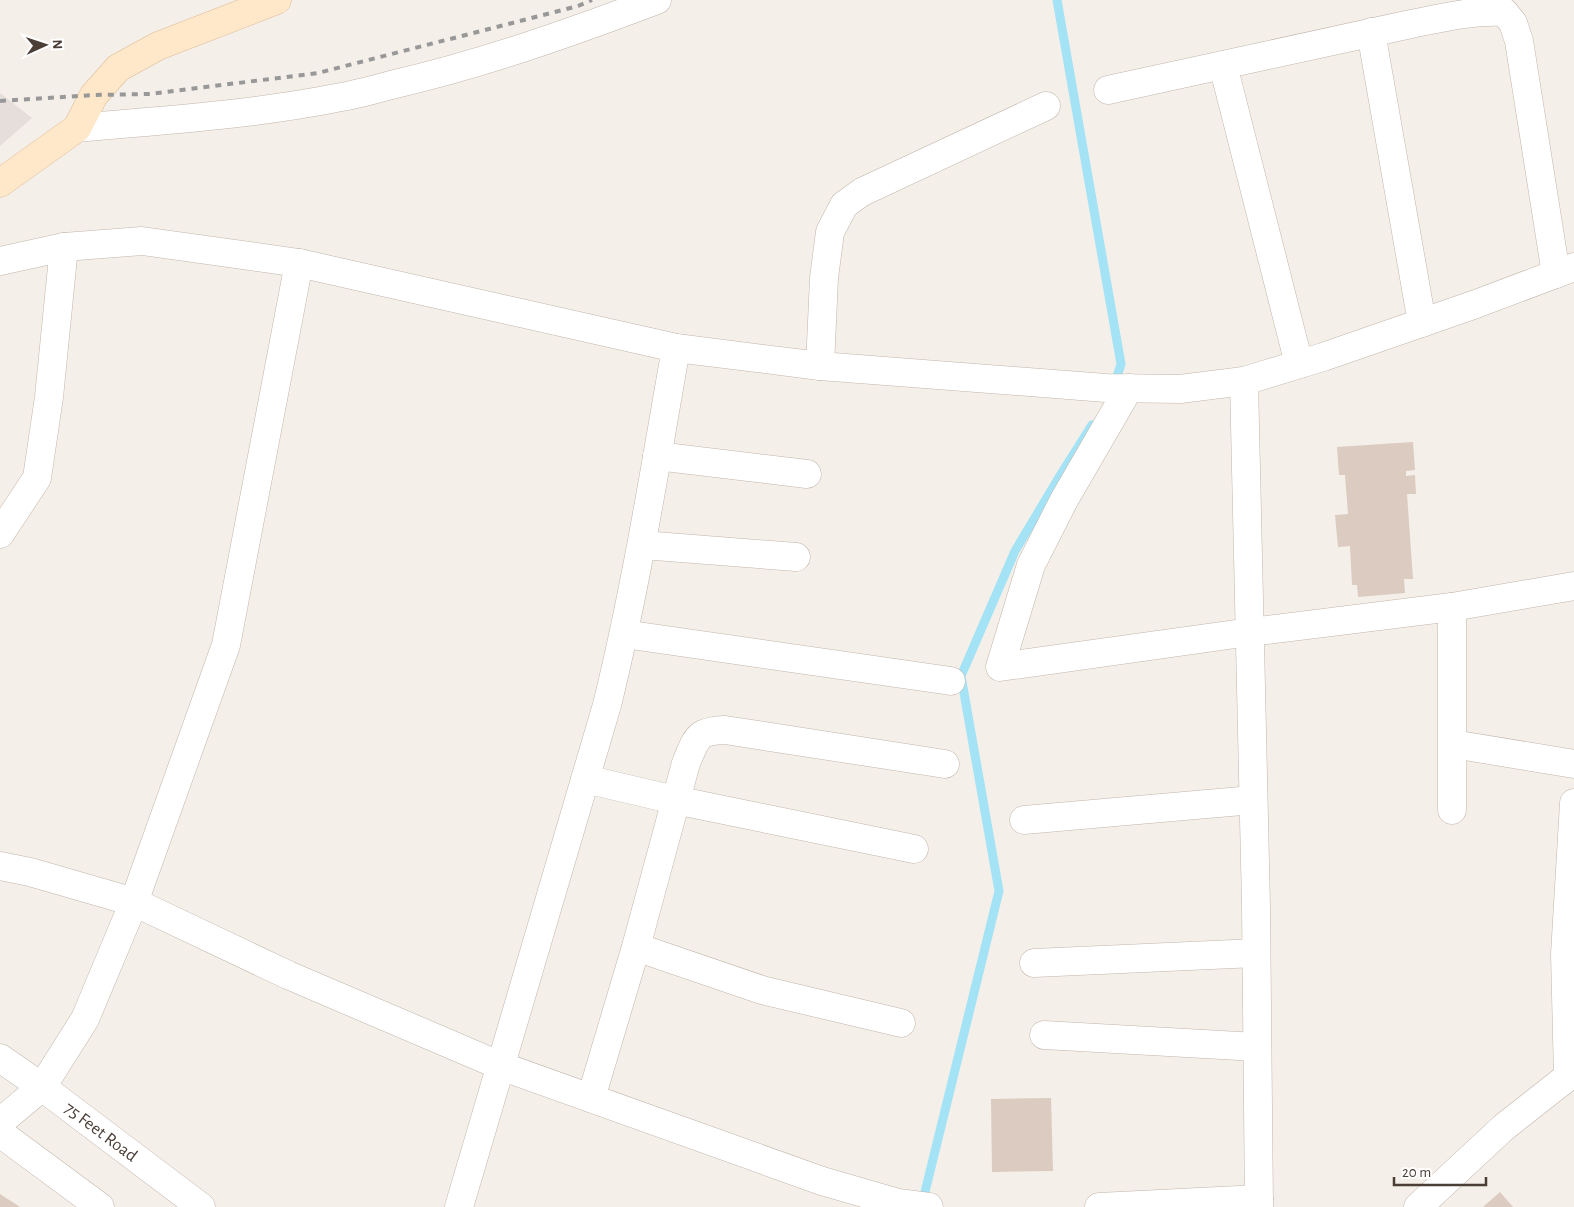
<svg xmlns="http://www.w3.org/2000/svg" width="1574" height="1207" font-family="'Alegreya Sans',sans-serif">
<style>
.industrial{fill:#e5deda}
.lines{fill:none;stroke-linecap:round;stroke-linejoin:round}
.stream{stroke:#a3e3f5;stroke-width:9}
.building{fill:#dbcbc1}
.minor-casing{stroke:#c2b5ab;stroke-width:29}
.tertiary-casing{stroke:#c2b5ab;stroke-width:29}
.secondary-casing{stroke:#dbbc98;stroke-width:29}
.minor{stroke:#fff;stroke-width:28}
.tertiary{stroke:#fff;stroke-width:28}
.secondary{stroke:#ffe7c9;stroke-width:28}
.rail{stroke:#989898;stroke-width:4;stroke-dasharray:6 6;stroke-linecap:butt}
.labels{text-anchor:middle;stroke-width:4.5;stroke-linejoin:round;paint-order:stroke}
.street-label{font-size:18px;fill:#4a3e37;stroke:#fff}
</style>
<rect width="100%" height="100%" fill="#f5efe9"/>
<path class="industrial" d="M0,93L32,118L0,146Z"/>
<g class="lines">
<g class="stream">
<path d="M1057,0L1121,364L1114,386"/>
<path d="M922,1204L999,891L961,676L1015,551L1058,479L1092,425"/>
</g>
</g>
<g class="building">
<path d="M1413,442L1415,470L1406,471V476L1415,475L1416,494H1407L1413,579H1404L1405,593L1358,597L1357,585H1352L1350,546L1338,547L1335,515L1348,514L1345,475H1339L1337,447Z"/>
<path d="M1051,1098L1053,1171L992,1172L991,1099Z"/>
<path d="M1500,1192L1513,1207H1483Z"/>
<path d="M0,1194L20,1207H0Z"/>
</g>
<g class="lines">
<g class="minor-casing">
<g id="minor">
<path d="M1371,32L1422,323"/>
<path d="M1223,65L1299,364"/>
<path d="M1108,90L1411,24C1442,18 1473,10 1504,12L1513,23L1519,41L1556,274"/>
<path d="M77,128C163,120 250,115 336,98C354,95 373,90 391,85C482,64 570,33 657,0"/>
<path d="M820,366L824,278L830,232L844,205L862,192L1046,106"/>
<path d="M1244,381L1256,906L1259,1207"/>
<path d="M1129,388L1064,500L1031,565L1000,667L1250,632L1452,607L1574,586"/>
<path d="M657,456L807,474"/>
<path d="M0,534L37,478L49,397L64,247"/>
<path d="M642,545L796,557"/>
<path d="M1452,607V810"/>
<path d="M624,634L951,681"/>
<path d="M1453,744L1574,764"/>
<path d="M585,779L675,800L914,849"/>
<path d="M1024,820L1253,800"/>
<path d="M0,866L30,872L134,902L288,975L501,1066L822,1181L898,1203L929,1207"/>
<path d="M636,947L762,990L901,1023"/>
<path d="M1034,963L1256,953"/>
<path d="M1044,1035L1257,1047"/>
<path d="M1568,1076L1565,954L1574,803"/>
<path d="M591,1098L636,947L686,763C697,738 696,731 725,730L945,764"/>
<path d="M0,1122L42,1087L85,1019L134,902L226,645L299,263"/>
<path d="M459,1207L607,705C636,587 655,468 676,348"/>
<path d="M1099,1207L1259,1199"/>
</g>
</g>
<g class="tertiary-casing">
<g id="tertiary">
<path d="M0,261L64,247L142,241L299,263L676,348L820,366L1106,388L1180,389L1244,381L1323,357L1476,304L1574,267"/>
<path id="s1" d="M0,1058L42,1087L201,1207"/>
<path d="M0,1133L100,1207"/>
<path d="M1418,1207L1504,1127L1574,1072"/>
</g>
</g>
<g class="secondary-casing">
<path id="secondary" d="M0,183L77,128L94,95L118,68L158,46L277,0"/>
</g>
<use href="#minor" class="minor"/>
<use href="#tertiary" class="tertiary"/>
<use href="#secondary" class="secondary"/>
<path class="rail" d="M0,101L94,95L150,94L318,73L578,6L592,0"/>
</g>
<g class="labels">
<g class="street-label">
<text dy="6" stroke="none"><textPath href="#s1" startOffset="125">75 Feet Road</textPath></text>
</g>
</g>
<g transform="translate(45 45) rotate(87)" stroke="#ffffff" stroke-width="4" paint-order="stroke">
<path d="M0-4L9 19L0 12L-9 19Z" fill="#4a3e37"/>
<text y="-8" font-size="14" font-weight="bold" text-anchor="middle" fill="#4a3e37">N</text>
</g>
<path d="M1394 1177v8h92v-8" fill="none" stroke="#4a3e37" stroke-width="2.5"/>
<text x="1402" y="1177" font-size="15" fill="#4a3e37" stroke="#ffffff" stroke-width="4" paint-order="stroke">20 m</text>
</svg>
